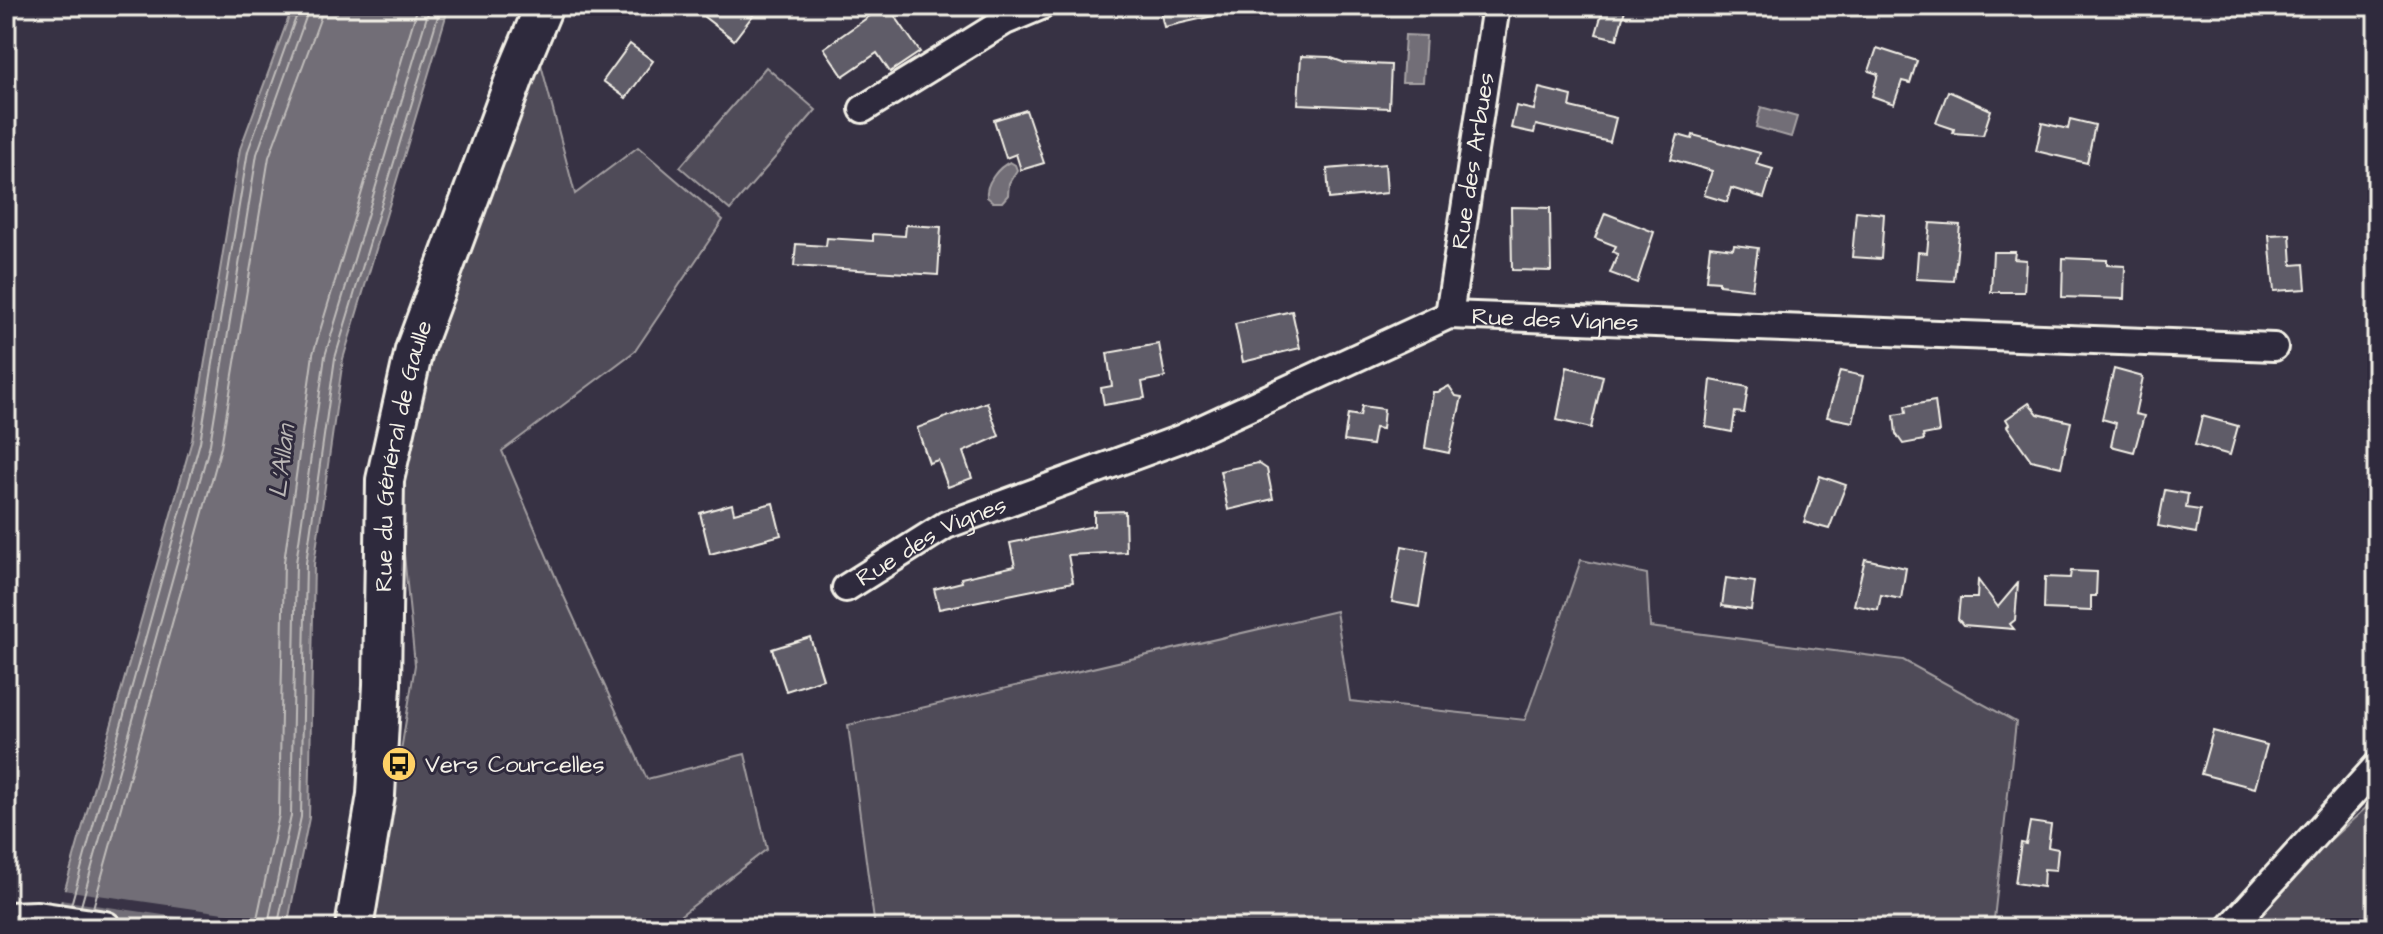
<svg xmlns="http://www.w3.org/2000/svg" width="2383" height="934" font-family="'Architects Daughter',sans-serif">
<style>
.green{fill:#504b59;stroke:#a29ea0;stroke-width:2}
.water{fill:#726e77;stroke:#a6a2a4;stroke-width:2}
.pier{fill:#373244}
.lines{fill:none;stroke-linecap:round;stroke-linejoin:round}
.shore{stroke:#c0bdbb;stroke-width:2}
.building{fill:#5f5c67;stroke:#f4f1e8;stroke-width:2}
.minor-casing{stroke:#f4f1e8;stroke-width:32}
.tertiary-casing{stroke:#f4f1e8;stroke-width:38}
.secondary-casing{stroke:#f4f1e8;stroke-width:42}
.minor{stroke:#2f2a3d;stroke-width:26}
.tertiary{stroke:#2f2a3d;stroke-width:32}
.secondary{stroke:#2f2a3d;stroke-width:36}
.labels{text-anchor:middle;stroke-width:6;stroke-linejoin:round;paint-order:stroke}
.street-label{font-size:24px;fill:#f4f1e8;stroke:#2f2a3d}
.poi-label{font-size:24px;fill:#f4f1e8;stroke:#2f2a3d;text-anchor:start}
.water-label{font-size:26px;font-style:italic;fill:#bab6b5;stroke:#2f2a3d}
</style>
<rect width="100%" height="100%" fill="#373244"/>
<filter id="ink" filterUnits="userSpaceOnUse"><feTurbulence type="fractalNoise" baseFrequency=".0125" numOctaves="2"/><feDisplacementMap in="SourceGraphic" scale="16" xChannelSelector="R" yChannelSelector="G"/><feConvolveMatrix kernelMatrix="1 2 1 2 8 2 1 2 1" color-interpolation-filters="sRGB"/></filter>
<g filter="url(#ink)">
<g class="green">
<path d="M537,49L575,194L638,147L723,220L635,351L502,451L562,592L647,779L745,754L767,849L664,928H372L415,665L398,494L423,368Z"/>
<path d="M766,67L816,110L730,210L680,167Z"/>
<path d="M1581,560L1647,574L1650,627L1903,660L2016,722L1993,928H875L848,725L1336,611L1350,701L1525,720Z"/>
<path d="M2369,805L2377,810V928H2233Z"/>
</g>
<g class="water">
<path d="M293,6H449L343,359L314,564L309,818L288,922L281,928H54L192,440L240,149Z"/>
<path d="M1405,35L1426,36L1423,82H1402Z"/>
<path d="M1761,107L1797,117L1791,137L1756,127Z"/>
<path d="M1010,162L1015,165L1017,170L1009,183L1008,195L1002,202H993L987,197C985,184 998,167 1010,162Z"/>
</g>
<path class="pier" d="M63,890L292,923L288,928H253L60,900Z"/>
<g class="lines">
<g class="shore">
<path d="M71,905L200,442L248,151L300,6"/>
<path d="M81,906L210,444L257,154L310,6"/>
<path d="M93,908L221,447L269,157L320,19L322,6"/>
<path d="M255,928L279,815L284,562L313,354L418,6"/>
<path d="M267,928L291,816L296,563L325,356L430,6"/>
<path d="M277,928L301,817L306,563L335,358L441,6"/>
</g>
</g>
<g class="building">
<path d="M690,6H760L734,40Z"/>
<path d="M884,6H888L920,52L890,72L877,53L843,76L824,48Z"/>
<path d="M1159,6H1221L1222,14L1164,27Z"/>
<path d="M1604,6H1626L1617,39L1596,34Z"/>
<path d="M630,44L653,61L626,98L603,81Z"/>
<path d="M1877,48L1917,61L1910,83L1902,81L1894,104L1872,96L1878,74L1869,71Z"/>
<path d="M1301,56L1329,57L1345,63L1391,65L1389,108L1298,104Z"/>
<path d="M1539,88L1572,96L1570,107L1616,118L1610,142L1536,125L1534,133L1511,128L1516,106L1534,110Z"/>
<path d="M1948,91L1991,110L1983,135L1953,133L1954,129L1936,123Z"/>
<path d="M1026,110L1044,163L1021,170L1016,154L1006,158L994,120Z"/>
<path d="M2070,119L2095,125L2087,163L2036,151L2042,123L2068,129Z"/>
<path d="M1678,135L1692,139L1693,135L1760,153L1756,164L1773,169L1764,198L1731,188L1727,202L1704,195L1712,171L1671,159Z"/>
<path d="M1385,164L1387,193L1329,199L1327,169Z"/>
<path d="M1511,207L1550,208L1551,271L1512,270Z"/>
<path d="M1856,211L1884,214L1881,259L1852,257Z"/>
<path d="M1605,213L1654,232L1637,283L1610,273L1618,254L1613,252L1616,246L1595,238Z"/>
<path d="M1930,223L1960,225L1954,281L1916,279L1918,252L1927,253Z"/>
<path d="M906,225L941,227L938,275L794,266L796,244L826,246L827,238L873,241V234L905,236Z"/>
<path d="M2290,234L2292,265L2304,264L2306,289L2274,291L2269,235Z"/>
<path d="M1734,245L1758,248L1752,289L1719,285V281L1706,280L1710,246L1733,249Z"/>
<path d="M1993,252H2015L2014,259L2026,260L2024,292H1991Z"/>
<path d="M2063,258L2107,260V265L2125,266L2124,299L2062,297Z"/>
<path d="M1292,311L1300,348L1243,362L1235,324Z"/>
<path d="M1159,344L1165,377L1142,382L1145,398L1104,405L1101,388L1112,386L1107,353Z"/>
<path d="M1567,367L1603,376L1591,428L1557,420Z"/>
<path d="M2114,369L2143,377L2135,414L2144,416L2134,452L2111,446L2116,423L2102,419Z"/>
<path d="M1840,371L1863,376L1853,422L1827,417Z"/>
<path d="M1711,380L1748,387L1744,413L1735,412L1732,432L1706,427Z"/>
<path d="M1449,386L1456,396L1462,397L1449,453L1425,448L1433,392H1438Z"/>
<path d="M1935,401L1939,432L1923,435L1924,440L1903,444L1896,434L1894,415L1906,413L1905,406Z"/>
<path d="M987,402L999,436L963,452L972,478L948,487L938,460L929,463L917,428Z"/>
<path d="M2029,403L2038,414L2071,422L2061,467L2031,460L2007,426L2009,424L2006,419Z"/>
<path d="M1362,406L1384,409L1382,429L1375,428L1372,445L1344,441L1348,414L1360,416Z"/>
<path d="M2202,416L2238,426L2230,455L2195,445Z"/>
<path d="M1258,463L1267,469L1273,499L1228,510L1220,471Z"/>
<path d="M1820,476L1846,485L1829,529L1804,522Z"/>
<path d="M2165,490L2188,494L2186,508L2200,510L2196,533L2158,526Z"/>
<path d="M773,503L781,535L710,554L700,513L732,504L734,513Z"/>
<path d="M1125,511L1126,552L1068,555L1073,582L939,609L934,589L962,582L961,578L1015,566L1010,543L1094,526V512Z"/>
<path d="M1402,546L1428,551L1419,607L1392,602Z"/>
<path d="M1865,559L1906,568L1901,599L1881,595L1878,610L1854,605Z"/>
<path d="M2071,571L2097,572L2096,596H2091V611L2044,609L2045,577L2070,578Z"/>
<path d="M1726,578L1755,582L1751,610L1722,606Z"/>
<path d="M1978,580L1998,607L2018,583L2015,620L2010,624L2014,629L1963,625L1958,619L1960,598H1977Z"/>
<path d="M810,637L823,679L786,691L772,649Z"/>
<path d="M2213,731L2267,745L2255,788L2201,774Z"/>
<path d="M2030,822L2051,825L2048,847L2058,849L2056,870L2044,869L2043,887L2015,883L2021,843L2026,844Z"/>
</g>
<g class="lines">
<g class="minor-casing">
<g id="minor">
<path d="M863,109L1005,21L1041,6"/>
<path id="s1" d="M1449,315L1496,6"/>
<path id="s2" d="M846,588L946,525L1180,439L1449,315L2274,347"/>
<path d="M2230,928L2377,766"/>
</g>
</g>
<g class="tertiary-casing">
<path id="tertiary" d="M6,919L37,918L105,928"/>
</g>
<g class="secondary-casing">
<g id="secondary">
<path id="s3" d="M354,928L376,795L382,685L385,480L414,350L519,66L544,6"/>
</g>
</g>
<use href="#minor" class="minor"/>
<use href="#tertiary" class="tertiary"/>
<use href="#secondary" class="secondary"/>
</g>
</g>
<defs>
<g id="bus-disc" transform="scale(1.8)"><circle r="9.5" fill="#ffd166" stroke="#2f2a3d"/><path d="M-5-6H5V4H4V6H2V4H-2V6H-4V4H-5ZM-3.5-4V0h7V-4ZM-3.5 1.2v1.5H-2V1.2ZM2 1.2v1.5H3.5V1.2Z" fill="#111"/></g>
</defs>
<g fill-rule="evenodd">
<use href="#bus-disc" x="399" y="764"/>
</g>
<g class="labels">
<g class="street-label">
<text dy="8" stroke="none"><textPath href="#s1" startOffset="156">Rue des Arbues</textPath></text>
<text dy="8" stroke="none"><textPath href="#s2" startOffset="770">Rue des Vignes</textPath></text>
<text dy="8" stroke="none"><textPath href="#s3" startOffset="476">Rue du Général de Gaulle</textPath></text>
<text dy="8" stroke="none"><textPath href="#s2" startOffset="98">Rue des Vignes</textPath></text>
</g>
<g class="poi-label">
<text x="425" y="772">Vers Courcelles</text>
</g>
<g class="water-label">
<text transform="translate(281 461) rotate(-83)" y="9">L'Allan</text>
</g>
</g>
<rect width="2383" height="934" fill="none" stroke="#2f2a3d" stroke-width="32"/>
<rect x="16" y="16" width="2351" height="902" fill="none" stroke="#f4f1e8" stroke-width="3" filter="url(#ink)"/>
</svg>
